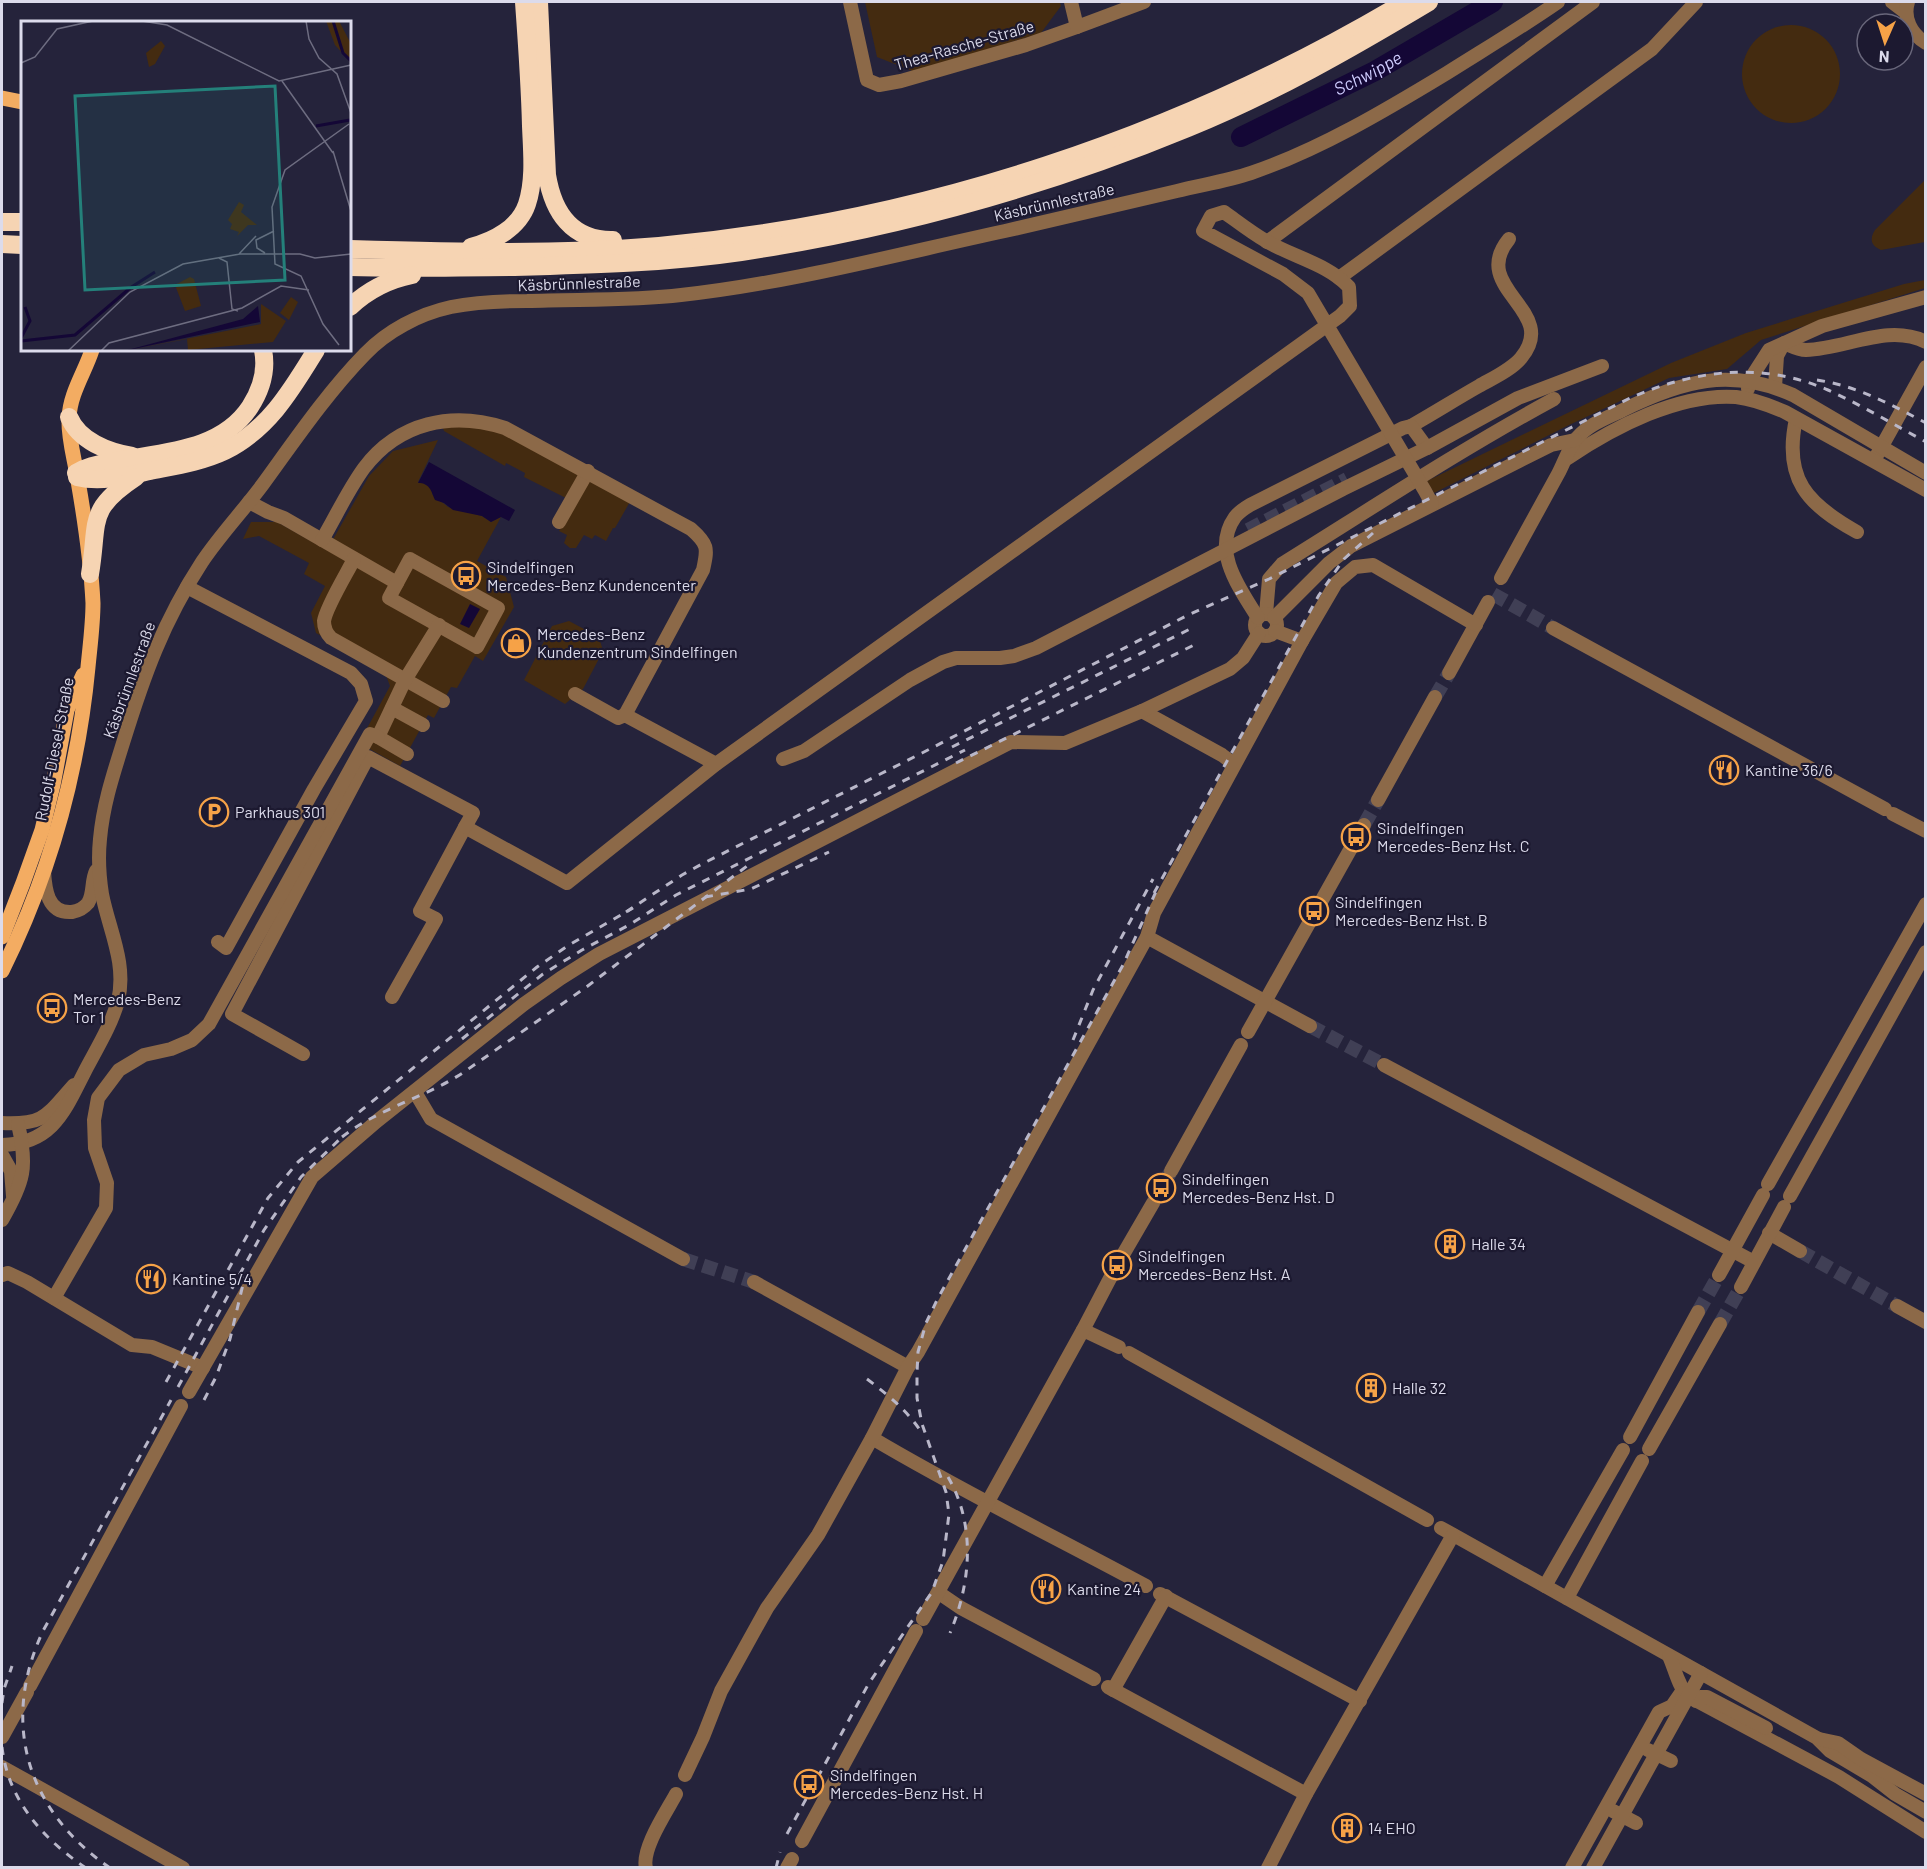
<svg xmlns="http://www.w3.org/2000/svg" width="1927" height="1869" font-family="Barlow,sans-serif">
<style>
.green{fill:#442b10}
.water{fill:#140736}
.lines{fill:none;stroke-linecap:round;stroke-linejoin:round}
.river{stroke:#140736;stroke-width:20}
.minor-tunnel{stroke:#403f55;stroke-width:14;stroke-dasharray:14 7;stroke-linecap:butt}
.minor{stroke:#8c6948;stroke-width:14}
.major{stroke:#f3ac62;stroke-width:15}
.highway{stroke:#f6d4b3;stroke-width:18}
.rail{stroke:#b9b7c9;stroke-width:3;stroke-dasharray:8 8;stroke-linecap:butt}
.labels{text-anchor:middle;stroke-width:4.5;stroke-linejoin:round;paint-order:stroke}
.street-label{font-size:16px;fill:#dcdbeb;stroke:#1c1930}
.poi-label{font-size:16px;fill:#dcdbeb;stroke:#1c1930;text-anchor:start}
.water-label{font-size:18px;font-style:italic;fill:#cfccfe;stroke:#1c1930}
.inset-river{fill:none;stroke:#140736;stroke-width:3}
.inset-road{fill:none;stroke:#6e6d81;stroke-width:1.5}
.view{fill:#24807a;fill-opacity:0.15;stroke:#24807a;stroke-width:3}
.inset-edge{fill:none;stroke:#dcdbeb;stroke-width:3}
</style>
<rect width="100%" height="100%" fill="#25233b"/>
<g class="green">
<path d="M865,2H1060L1061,6L1041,33L915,72L877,57Z"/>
<circle cx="1791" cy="74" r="49"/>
<path d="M1925,180V242L1881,250C1871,246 1869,239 1875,230Z"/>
<path d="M1925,280V288L1761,340L1727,369L1669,378L1567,426L1434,493L1427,481L1671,363L1746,333L1904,284Z"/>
<path d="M469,424L496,429L631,500L615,528H613L606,541L595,535L592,539L584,535L576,548H570L564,543L567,535L559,531L574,502L524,477L525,473L506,463L505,466L444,431L442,426Z"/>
<path d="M438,440L418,482L424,483L432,489V494C437,500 443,502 448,507L482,516L491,522L501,517L477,561L506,577L514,607L483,661L475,656L457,688L451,687L434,718L428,715L400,766L359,743L390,686L384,670L316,633L311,613L325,586L304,574L309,563L259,536L243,539L251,522H277L327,550L369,476L393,451Z"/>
<path d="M569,621L599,637L603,651L583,689L565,704L524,680L552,626Z"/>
</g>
<g class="water">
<path d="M429,462L515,510L509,521L501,517L491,522L482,516L453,510L444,503L435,500C431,491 430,483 418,483Z"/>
<path d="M470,604L480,609L469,628L460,624Z"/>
</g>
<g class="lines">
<path class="river" id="s1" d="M1241,137L1375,71L1493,2"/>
<g class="minor-tunnel">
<path d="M1248,530L1347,479"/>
<path d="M1493,594L1553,628"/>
<path d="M1435,697L1449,673"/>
<path d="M1364,825L1378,800"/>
<path d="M1310,1026L1384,1065"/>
<path d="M1153,1203L1171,1171"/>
<path d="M1800,1251L1897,1306"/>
<path d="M683,1259L754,1282"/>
<path d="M1698,1312L1719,1275"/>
<path d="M1720,1324L1741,1287"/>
</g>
<g class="minor">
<path d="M850,2L867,80L879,85L901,81L1026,45L1077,27"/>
<path d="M1071,2L1077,27L1144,2"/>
<path d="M1892,2L1905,12"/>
<path d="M1908,2C1903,18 1911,34 1926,43"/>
<path d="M1267,242L1593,2"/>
<path d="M1339,278L1652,49L1696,2"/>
<path d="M1775,387L1777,356L1784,343C1791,346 1799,350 1806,350C1846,349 1888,323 1926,342"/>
<path d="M1748,389L1749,381L1769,350L1822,326L1926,297"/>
<path d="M1796,419C1783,479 1807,504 1857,532"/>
<path d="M1411,426C1434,413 1456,399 1479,386C1493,378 1511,370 1521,358C1561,310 1468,289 1509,239"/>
<path d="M1877,455L1926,367"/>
<path d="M1568,458C1614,427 1679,393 1736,397C1753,399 1769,405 1785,412L1926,490"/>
<path d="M249,502L268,512L284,518L397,583"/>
<path d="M559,522L588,471"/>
<path d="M322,540C336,516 348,490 364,468C399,422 452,411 505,428L691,529C708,544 708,548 703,570L625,715"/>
<path d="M354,559C347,573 326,607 324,621C324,628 326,633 331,638L443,701"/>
<path d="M410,559L498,608L477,647L389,598Z"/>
<path d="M1501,578C1520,544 1539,509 1558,474C1564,463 1569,447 1577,438C1589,424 1607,418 1623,410C1682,381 1730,367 1793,395L1926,473"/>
<path d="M187,587L351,673L361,684L366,701L314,789L226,948L218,942"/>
<path d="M1266,614L1269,579L1282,564C1372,508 1460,450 1554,399"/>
<circle cx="1266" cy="625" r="11"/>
<path d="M1258,618C1240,589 1211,551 1235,517C1239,512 1245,508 1250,505L1403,428L1411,426L1427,448"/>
<path d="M1274,618L1329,563L1351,546L1519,461L1551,445L1575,440"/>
<path d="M1553,628L1885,809"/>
<path d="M1275,631L1302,641"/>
<path d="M1449,673L1488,602"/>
<path d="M575,694L618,718L625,715L716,764"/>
<path d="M392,708L423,725"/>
<path d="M1142,711L1222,755L1234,764"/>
<path d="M407,754L378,737L405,680L439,625"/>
<path d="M783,759L804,751L910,680L943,662L956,658H1000L1014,656L1036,648L1343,489L1427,448L1518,398L1602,366"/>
<path d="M1378,800L1435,697"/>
<path d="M1893,814L1926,831"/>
<path d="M44,871C45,888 47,914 72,912C78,911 84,908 88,903C94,894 91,881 96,871"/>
<path d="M1147,937L1310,1026"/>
<path d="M392,997L436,919L420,911L465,827L567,883L716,764L1340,316L1350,306L1349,287C1328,264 1293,257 1266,241C1252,233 1238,222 1224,212L1211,216L1203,231L1283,274L1308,293L1425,491L1432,504"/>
<path d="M1248,1032L1364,825"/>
<path d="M303,1054L232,1014L368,757L473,813L465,827"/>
<path d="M1384,1065L1754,1262"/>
<path d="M415,1092L431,1119L683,1259"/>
<path d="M2,1123C45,1125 47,1115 74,1085"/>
<path d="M2,1145C53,1144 65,1110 85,1071C97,1048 111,1026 118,1001C127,963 109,930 102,894C99,875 98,858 100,839C103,805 113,775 123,743C144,675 163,622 202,562C220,535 243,511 263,484C295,440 327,393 365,354C387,331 419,314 451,307C476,302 502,301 527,301C578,299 631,301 681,295C790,283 898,254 1005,231C1062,218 1119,205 1177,191C1201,185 1227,181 1251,173C1319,150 1386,110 1447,73C1485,49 1522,27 1558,2"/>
<path d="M2,1155L11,1171L13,1196"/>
<path d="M1171,1171L1241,1045"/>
<path d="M1768,1184L1926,904"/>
<path d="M1790,1196L1926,952"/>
<path d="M2,1220C24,1182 28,1167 18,1124"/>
<path d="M1769,1233L1800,1251"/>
<path d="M2,1275L8,1273L27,1282L132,1345L152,1347L203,1368"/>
<path d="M1719,1275L1763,1195"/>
<path d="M754,1282L908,1367"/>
<path d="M1741,1287L1784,1207"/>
<path d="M54,1298L106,1208L107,1183L95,1148L94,1120L98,1098L119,1070L144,1055L171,1049L192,1040L209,1024L370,734L378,737"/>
<path d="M1897,1306L1926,1322"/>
<path d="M1083,1330L1119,1347"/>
<path d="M1129,1353L1427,1520"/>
<path d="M189,1392L312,1177L377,1121L524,1004L561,978L599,954L1011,742L1065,743L1142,711L1230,669L1243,658L1259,633"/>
<path d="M1630,1437L1698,1312"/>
<path d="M872,1438C961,1491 1055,1537 1146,1586"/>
<path d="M1649,1449L1720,1324"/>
<path d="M1441,1528L1817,1738L1830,1751L1872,1776L1895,1794L1926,1812"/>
<path d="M1545,1586L1623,1450"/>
<path d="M939,1593L961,1608L1094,1679"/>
<path d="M1160,1594L1360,1701"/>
<path d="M1567,1598L1642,1461"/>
<path d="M923,1619L1083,1330L1117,1265L1153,1203"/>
<path d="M1669,1656C1675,1669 1678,1686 1688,1696L1839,1777L1926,1832"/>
<path d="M30,1686L181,1406"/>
<path d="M1108,1687L1306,1794"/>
<path d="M1113,1690L1166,1596"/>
<path d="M1696,1701L1700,1697H1707L1766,1728"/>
<path d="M2,1737L27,1692"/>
<path d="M1819,1739L1838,1743L1861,1759L1926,1794"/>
<path d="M1648,1750L1671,1761"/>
<path d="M2,1767L183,1868"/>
<path d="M685,1775L703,1737L721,1691L767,1608L818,1535L872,1438L908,1367L918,1352L1147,937L1154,913L1302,641L1336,583L1355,567L1373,565L1476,625"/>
<path d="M1613,1811L1636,1823"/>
<path d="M802,1841L916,1631"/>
<path d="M646,1868C641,1849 667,1811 676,1794"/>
<path d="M787,1868L792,1859"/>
<path d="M1268,1868L1306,1794L1453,1535"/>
<path d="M1572,1868L1659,1712L1672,1706L1681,1693"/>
<path d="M1593,1868L1701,1673"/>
</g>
<g class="major">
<path d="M2,98L22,102"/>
<path d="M2,937L23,883L42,830L53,785L67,710L83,675"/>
<path d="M2,971C49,876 78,773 88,667C90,646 93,624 93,603C91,563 85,521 78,481C75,460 68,439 69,418C70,393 85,372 92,350"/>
</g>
<g class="highway">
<path d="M539,2L547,175C553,212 572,241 613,240"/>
<path d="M2,222H22"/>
<path d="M2,244L22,245"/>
<path d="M471,247C494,241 519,228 527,204C535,180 532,151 531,126C530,84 527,43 524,2"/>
<path d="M350,249C453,252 556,255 659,246C922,222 1178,137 1405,2"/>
<path d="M350,267C404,269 459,267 514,267C590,265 666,263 741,252C894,229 1045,187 1188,128C1272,94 1352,48 1429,2"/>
<path d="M350,307C368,290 387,280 412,275"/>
<path d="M69,417C79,441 108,452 132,456"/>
<path d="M76,473C89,465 102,464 116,461C163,452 221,451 250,407C261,390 267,370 263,350"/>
<path d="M77,477C101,483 127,476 150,471C175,466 202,462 225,451C269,429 292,389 316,350"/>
<path d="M90,574C99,521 86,510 136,477"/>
</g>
<g class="rail">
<path d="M1817,380C1857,386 1890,404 1926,423"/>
<path d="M952,747L1190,629"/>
<path d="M956,763L1196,644"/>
<path d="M1154,893L1319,595L1344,559L1373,533"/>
<path d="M705,897L751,889L829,852"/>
<path d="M626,912L682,875L702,864L922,753L1186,616L1269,579L1630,398C1695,370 1761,361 1828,390C1861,405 1893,424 1926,442"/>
<path d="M462,1039L543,974L582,950L629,925L676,895L965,750"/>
<path d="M1073,1040L1093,990L1153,879"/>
<path d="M342,1137C379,1108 425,1098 464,1072L585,988L747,866"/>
<path d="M867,1379C888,1395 907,1410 922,1433"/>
<path d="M166,1382L268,1198L298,1162L537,967L569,945L633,908"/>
<path d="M178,1387L264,1230L301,1177L343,1136"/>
<path d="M204,1400L216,1377L230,1339L245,1276"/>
<path d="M948,1477C976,1525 971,1583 950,1633"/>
<path d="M2,1703L4,1689L12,1666"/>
<path d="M2,1747C8,1800 43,1839 86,1868"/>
<path d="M787,1834L869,1683L932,1592L943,1561L949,1514L946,1492L922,1424L917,1398V1373L918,1352L926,1323L937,1300L1123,965L1158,887"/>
<path d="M110,1868C27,1811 0,1723 43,1631L171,1400"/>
<path d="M776,1868L780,1852"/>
</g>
</g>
<defs>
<g id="bus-ring" transform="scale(1.5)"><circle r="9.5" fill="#1c1930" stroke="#f6a247" stroke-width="1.5"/><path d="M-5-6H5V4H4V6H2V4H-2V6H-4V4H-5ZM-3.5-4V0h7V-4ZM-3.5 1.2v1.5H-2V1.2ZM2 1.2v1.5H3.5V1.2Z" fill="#f6a247"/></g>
<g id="shop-ring" transform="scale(1.5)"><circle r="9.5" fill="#1c1930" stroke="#f6a247" stroke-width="1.5"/><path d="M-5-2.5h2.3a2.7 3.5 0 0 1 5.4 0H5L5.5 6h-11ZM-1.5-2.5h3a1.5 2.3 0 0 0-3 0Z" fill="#f6a247"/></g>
<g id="restaurant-ring" transform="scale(1.5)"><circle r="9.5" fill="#1c1930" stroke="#f6a247" stroke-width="1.5"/><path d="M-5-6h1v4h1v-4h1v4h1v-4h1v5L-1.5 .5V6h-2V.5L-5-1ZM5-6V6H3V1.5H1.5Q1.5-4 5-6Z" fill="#f6a247"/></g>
<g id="parking-ring" transform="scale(1.5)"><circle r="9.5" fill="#1c1930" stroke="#f6a247" stroke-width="1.5"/><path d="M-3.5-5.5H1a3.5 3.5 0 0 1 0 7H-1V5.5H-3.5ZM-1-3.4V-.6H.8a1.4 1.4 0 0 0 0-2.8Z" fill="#f6a247"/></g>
<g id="building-ring" transform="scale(1.5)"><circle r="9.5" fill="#1c1930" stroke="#f6a247" stroke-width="1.5"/><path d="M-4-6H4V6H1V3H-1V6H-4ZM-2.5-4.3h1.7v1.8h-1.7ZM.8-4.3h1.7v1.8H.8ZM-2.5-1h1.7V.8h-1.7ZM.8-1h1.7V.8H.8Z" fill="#f6a247"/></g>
</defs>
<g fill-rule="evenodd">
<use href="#bus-ring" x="466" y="576"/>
<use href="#shop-ring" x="516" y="643"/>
<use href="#restaurant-ring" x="1724" y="770"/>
<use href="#parking-ring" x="214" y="812"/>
<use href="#bus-ring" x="1356" y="837"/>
<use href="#bus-ring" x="1314" y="911"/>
<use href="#bus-ring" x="52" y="1008"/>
<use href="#bus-ring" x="1161" y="1188"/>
<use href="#building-ring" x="1450" y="1244"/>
<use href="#bus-ring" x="1117" y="1265"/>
<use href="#restaurant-ring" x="151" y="1279"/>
<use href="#building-ring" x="1371" y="1388"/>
<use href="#restaurant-ring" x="1046" y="1589"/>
<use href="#bus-ring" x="809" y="1784"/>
<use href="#building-ring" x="1347" y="1828"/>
</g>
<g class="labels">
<g class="street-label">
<text transform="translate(964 45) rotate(-16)" y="6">Thea-Rasche-Straße</text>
<text transform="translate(1054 202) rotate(-13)" y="6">Käsbrünnlestraße</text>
<text transform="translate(579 283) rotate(-2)" y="6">Käsbrünnlestraße</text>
<text transform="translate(129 680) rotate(-70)" y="6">Käsbrünnlestraße</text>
<text transform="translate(54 749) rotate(-79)" y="6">Rudolf-Diesel-Straße</text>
</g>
<g class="poi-label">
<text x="487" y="573">Sindelfingen<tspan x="487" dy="18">Mercedes-Benz Kundencenter</tspan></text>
<text x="537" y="640">Mercedes-Benz<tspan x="537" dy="18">Kundenzentrum Sindelfingen</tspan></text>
<text x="1745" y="776">Kantine 36/6</text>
<text x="235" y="818">Parkhaus 301</text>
<text x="1377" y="834">Sindelfingen<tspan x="1377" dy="18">Mercedes-Benz Hst. C</tspan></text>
<text x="1335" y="908">Sindelfingen<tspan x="1335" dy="18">Mercedes-Benz Hst. B</tspan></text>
<text x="73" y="1005">Mercedes-Benz<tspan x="73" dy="18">Tor 1</tspan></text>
<text x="1182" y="1185">Sindelfingen<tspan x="1182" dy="18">Mercedes-Benz Hst. D</tspan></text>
<text x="1471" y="1250">Halle 34</text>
<text x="1138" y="1262">Sindelfingen<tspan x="1138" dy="18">Mercedes-Benz Hst. A</tspan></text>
<text x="172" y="1285">Kantine 5/4</text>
<text x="1392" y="1394">Halle 32</text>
<text x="1067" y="1595">Kantine 24</text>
<text x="830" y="1781">Sindelfingen<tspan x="830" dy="18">Mercedes-Benz Hst. H</tspan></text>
<text x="1368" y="1834">14 EHO</text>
</g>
<g class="water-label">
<text dy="6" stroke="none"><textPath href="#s1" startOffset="142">Schwippe</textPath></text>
</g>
</g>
<g transform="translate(21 21)">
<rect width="330" height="330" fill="#25233b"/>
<path d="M305,0H318L330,23V42L314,24ZM140,20L144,25L134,43L128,46L125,32ZM218,181L223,184L220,191L236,204H227L216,215L218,211L209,208L211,203L207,199ZM169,256L173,258L180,285L164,290L154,264ZM270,276L277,281L268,299L259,292ZM240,283L265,300L252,321L167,329L166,318L103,330L240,303Z" fill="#442b10"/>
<path d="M237,285L239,301L103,330L222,298Z" fill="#140736"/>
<path class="inset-river" d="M312,0L322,32L330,40M295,105L329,99M0,317L9,300L4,286M0,320L54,314L109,267L134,251"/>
<path class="inset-road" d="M121,0L146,4L258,60L330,44M285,0L288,18L298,37L316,53L330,92M0,42L14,36L36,8L72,0M261,60L312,132M312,130L330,190M244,232L236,227L235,219L253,210M218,233L235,215M198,237L206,241L211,288L217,290M318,324L302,303L280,255L254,243L251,186L264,149L328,103M47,330L109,271L162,243L219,233H279L294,237L330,233M80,330L88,322L221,287L260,265L288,269"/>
<path class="view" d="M254,65L264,259L64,269L54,75Z"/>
<rect width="330" height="330" class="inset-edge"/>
</g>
<rect width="1927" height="1869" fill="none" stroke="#dcdbeb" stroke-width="6"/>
<g transform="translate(1885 42) rotate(183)"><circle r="28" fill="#1c1930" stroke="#69677b" stroke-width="1.5"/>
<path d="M0-4.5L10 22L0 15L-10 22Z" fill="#f6a247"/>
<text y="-9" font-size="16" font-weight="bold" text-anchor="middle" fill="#dcdbeb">N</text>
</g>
</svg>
